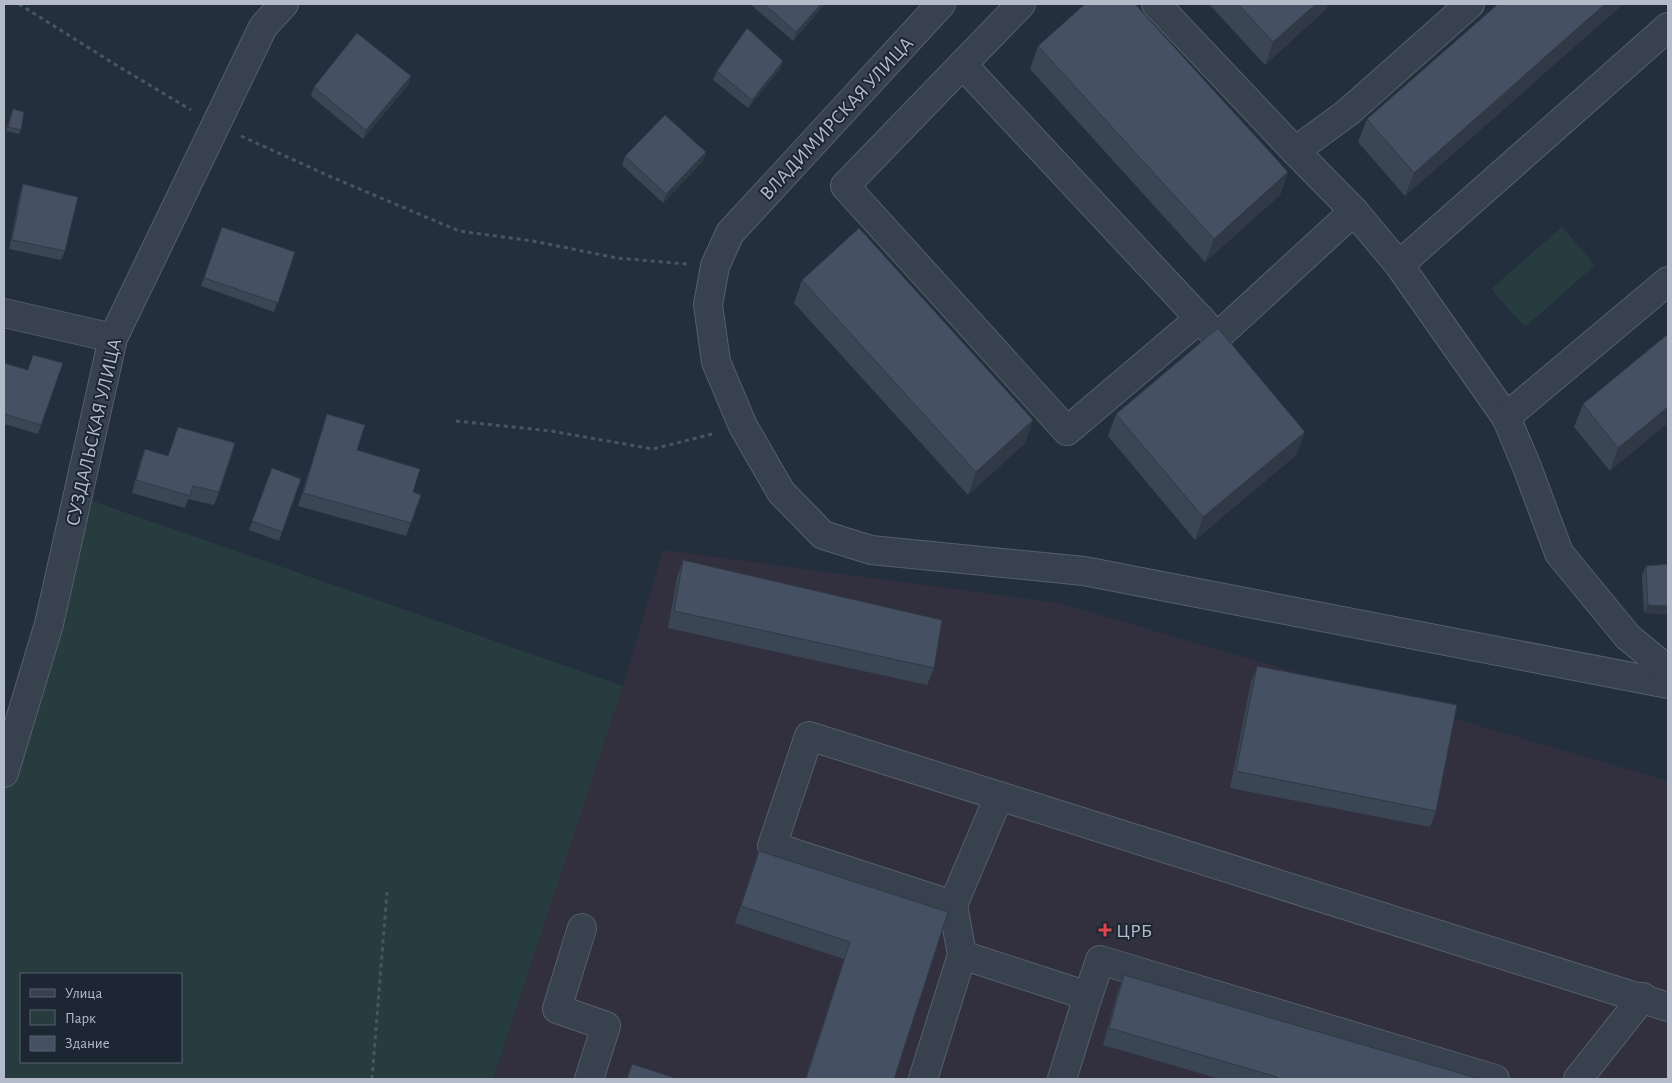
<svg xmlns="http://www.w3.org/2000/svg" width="1672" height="1083" font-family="'Alegreya Sans',sans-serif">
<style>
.medical{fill:#32303f}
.green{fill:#263c3f;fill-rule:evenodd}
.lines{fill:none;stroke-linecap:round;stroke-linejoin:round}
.minor-casing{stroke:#565f6c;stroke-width:30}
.path{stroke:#44595c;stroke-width:3;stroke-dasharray:4 4;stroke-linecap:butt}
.minor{stroke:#38414e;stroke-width:28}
.wall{fill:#3b4654}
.shaded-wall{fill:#303945}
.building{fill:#455162;stroke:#303945}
.health-dot{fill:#e0444e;stroke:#1d2633;stroke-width:2}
.labels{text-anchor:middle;stroke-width:4;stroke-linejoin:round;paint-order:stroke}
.street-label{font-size:20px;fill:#b4bcc9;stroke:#1d2633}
.poi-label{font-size:20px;fill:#b4bcc9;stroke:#1d2633;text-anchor:start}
</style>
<rect width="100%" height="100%" fill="#242f3e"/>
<path class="medical" d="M663,550L1059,603L1668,781V1079H493L628,670Z"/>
<g class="green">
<path d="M1562,227L1595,265L1525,327L1491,289Z"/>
<path d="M78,496L623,686L493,1079H4V772ZM21,974H181V1062H21Z"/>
</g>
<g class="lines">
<g class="minor-casing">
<g id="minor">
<path d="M941,4L730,233L715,266L708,305L716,362L743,426L781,492L823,535L871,550L1084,571L1668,684"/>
<path d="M1021,4L845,186L1067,431L1200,318"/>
<path d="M1156,4L1295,151"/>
<path d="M1470,4L1347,113L1295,151L1354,211L1399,265L1506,417L1527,467L1559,553L1628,637L1668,670"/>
<path d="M963,65L1217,337L1354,211"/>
<path d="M1399,265L1668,27"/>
<path d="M4,313L113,338"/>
<path d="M1506,417L1668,281"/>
<path d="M4,773L49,624L113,338L263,27L284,4"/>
<path d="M953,905L999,796"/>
<path d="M582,928L557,1009L606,1026L589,1079"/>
<path d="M962,955L1088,996L1062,1079"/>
<path d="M1088,996L1100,960L1495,1079"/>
<path d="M923,1079L962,955L953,905L772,846L809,736L1668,1007"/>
<path d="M1578,1079L1643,997"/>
</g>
</g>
<g class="path">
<path d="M19,4L116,65L191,110"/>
<path d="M241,136L329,176L459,231L533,241L617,258L687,264"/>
<path d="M456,421L551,431L653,449L716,433"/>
<path d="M372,1079L387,892"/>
</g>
<use href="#minor" class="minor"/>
</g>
<g class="wall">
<path d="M750,4H825L793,41Z"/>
<path d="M1209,4H1328L1326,9L1265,65Z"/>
<path d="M1498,4H1623L1405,196L1358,142L1367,119Z"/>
<path d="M1038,46L1288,172L1280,195L1205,262L1030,69Z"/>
<path d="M783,61L780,69L748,108L713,80L717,71Z"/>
<path d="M411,76L408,85L363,139L311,96L314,87Z"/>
<path d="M11,114L21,130L19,134L6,131Z"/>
<path d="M706,152L703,161L663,203L622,165L625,156Z"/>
<path d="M23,184L65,251L61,260L9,249L20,193Z"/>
<path d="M222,227L295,252L274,312L201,286Z"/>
<path d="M802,280L1033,420L1025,443L968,495L794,303Z"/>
<path d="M1668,334L1610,471L1574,427L1583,404Z"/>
<path d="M4,363L28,370L63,363L38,434L4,424Z"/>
<path d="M327,414L357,450L413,492L421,495L406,536L298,506Z"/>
<path d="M1116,414L1305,432L1296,455L1195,540L1108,436Z"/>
<path d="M145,449L219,492L214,505L188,499L185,508L132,493L140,462Z"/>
<path d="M272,468L301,479L279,541L249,530Z"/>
<path d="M683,560L934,668L927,685L668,628L677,577Z"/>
<path d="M1668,564L1644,613L1642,575L1646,566Z"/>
<path d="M1257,666L1436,811L1430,827L1230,788L1251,682Z"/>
<path d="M759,851L948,912L894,1079H805L844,959L735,923Z"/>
<path d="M1124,975L1480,1079H1220L1103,1045L1118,991Z"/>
</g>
<g class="shaded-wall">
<path d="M821,4H825L793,41L796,32Z"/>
<path d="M1316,4H1328L1326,9L1265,65L1273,42Z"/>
<path d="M1605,4H1623L1405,196L1414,173Z"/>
<path d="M783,61L780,69L748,108L752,100Z"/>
<path d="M411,76L408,85L363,139L366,130Z"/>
<path d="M706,152L703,161L663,203L666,194Z"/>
<path d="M1288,172L1280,195L1205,262L1214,239Z"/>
<path d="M1668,407V423L1610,471L1618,448Z"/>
<path d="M1033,420L1025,443L968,495L976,472Z"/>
<path d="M1305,432L1296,455L1195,540L1203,517Z"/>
<path d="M1648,605L1668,606V615L1644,613Z"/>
</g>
<g class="building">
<path d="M764,4H821L796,32Z"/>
<path d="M1085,4H1135L1288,172L1214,239L1038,46Z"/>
<path d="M1238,4H1316L1273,42Z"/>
<path d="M1498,4H1605L1414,173L1367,119Z"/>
<path d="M747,28L783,61L752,100L717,71Z"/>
<path d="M357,33L411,76L366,130L314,87Z"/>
<path d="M13,109L24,112L21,130L8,127Z"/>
<path d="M665,115L706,152L666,194L625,156Z"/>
<path d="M23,184L78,197L65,251L12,240Z"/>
<path d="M222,227L295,252L278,303L204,278Z"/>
<path d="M859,228L1033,420L976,472L802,280Z"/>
<path d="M1218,328L1305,432L1203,517L1116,414Z"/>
<path d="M1668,334V407L1618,448L1583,404Z"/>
<path d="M33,355L63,363L41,425L4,414V363L28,370Z"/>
<path d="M327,414L365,425L357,450L420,469L413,492L421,495L411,523L303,493Z"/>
<path d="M178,427L235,443L219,492L193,486L190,496L136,480L145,449L168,456Z"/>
<path d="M272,468L301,479L282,532L252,521Z"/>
<path d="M683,560L942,620L934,668L674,611Z"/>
<path d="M1668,564V606L1648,605L1646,566Z"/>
<path d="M1257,666L1457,705L1436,811L1236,771Z"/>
<path d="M759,851L948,912L894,1079H806L850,942L741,906Z"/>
<path d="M1124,975L1480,1079H1276L1277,1077L1109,1028Z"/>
<path d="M632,1064L678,1079H627Z"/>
</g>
<path class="health-dot" d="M1102.5 922.5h5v5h5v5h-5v5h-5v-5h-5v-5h5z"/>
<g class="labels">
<g class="street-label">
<text transform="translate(836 118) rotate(-47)" y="7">ВЛАДИМИРСКАЯ УЛИЦА</text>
<text transform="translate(93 432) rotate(-77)" y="7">СУЗДАЛЬСКАЯ УЛИЦА</text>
</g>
<g class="poi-label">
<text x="1116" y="937">ЦРБ</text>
</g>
</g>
<rect width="1672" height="1083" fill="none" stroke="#b4bcc9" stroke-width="10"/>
<rect x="20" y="973" width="162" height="90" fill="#1d2633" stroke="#59626f"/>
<rect x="30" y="989" width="25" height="8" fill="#38414e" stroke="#59626f"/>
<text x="65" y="998" font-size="15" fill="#b4bcc9">Улица</text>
<rect x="30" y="1010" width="25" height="15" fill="#263c3f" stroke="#59626f"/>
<text x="65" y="1023" font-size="15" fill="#b4bcc9">Парк</text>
<rect x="30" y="1036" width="25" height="15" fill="#455162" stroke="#59626f"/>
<text x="65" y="1048" font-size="15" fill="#b4bcc9">Здание</text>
</svg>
